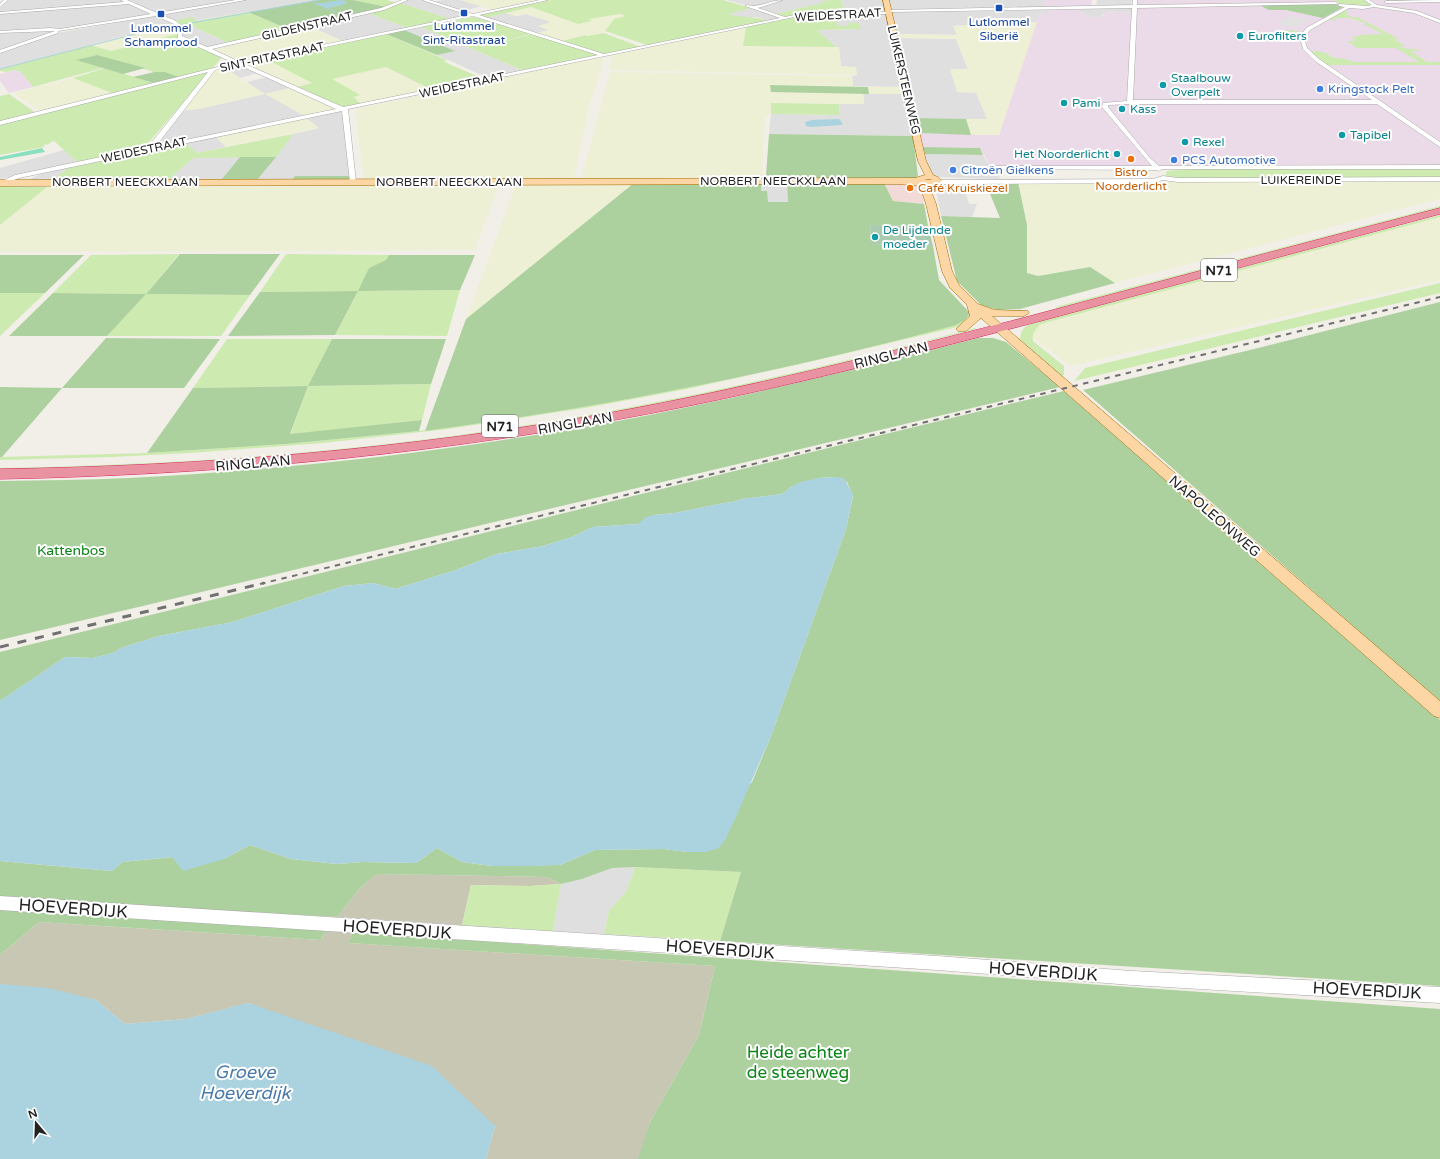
<svg xmlns="http://www.w3.org/2000/svg" width="1440" height="1159" font-family="'Varela Round',sans-serif">
<style>
.residential{fill:#e0dfdf}
.commercial{fill:#f2dad9}
.industrial{fill:#ebdbe8}
.construction{fill:#c7c7b4}
.farmland{fill:#eef0d5}
.grass{fill:#cdebb0}
.forest{fill:#add19e}
.cemetery{fill:#aacbaf}
.pitch{fill:#88e0be}
.parking{fill:#e2e2e2}
.water{fill:#aad3df}
.lines{fill:none;stroke-linecap:round;stroke-linejoin:round}
.stream{stroke:#aad3df;stroke-width:1}
.minor-casing{stroke:#a9a9a9;stroke-width:1}
.major-casing{stroke:#a06b00;stroke-width:1}
.highway-casing{stroke:#dc2a67;stroke-width:1}
.minor{fill:#fff;fill-rule:evenodd}
.major{fill:#fcd6a4;fill-rule:evenodd}
.highway{fill:#e892a2;fill-rule:evenodd}
.rail-far1{stroke:#707070;stroke-width:2;stroke-dasharray:5.5 5.5;stroke-linecap:butt}
.rail{stroke:#707070;stroke-width:3;stroke-dasharray:9 9;stroke-linecap:butt}
.transit-dot{fill:#1a4fb4;stroke:#fff;stroke-width:1.5}
.culture-dot{fill:#0f9aa8;stroke:#fff;stroke-width:1.5}
.shop-dot{fill:#3f7fe0;stroke:#fff;stroke-width:1.5}
.food-dot{fill:#e8710a;stroke:#fff;stroke-width:1.5}
.labels{text-anchor:middle;stroke-width:4;stroke-linejoin:round;paint-order:stroke}
.far-street-label{font-size:12px;fill:#222;stroke:#fff}
.far-transit-label{font-size:12px;fill:#164399;stroke:#fff}
.far-culture-label{font-size:12px;fill:#0d838f;stroke:#fff;text-anchor:start}
.far-shop-label{font-size:12px;fill:#366cbe;stroke:#fff;text-anchor:start}
.far-food-label{font-size:12px;fill:#c56008;stroke:#fff}
.shield{fill:#fff;stroke:#646464;stroke-width:1}
.shield-label{font-size:13px;font-weight:bold;fill:#222}
.street-label{font-size:14px;fill:#222;stroke:#fff}
.park-label{font-size:14px;fill:#0c8416;stroke:#fff}
.near-street-label{font-size:17px;fill:#222;stroke:#fff}
.near-park-label{font-size:17px;fill:#0c8416;stroke:#fff}
.near-water-label{font-size:18px;font-style:italic;fill:#4a7aab;stroke:#fff}
</style>
<rect width="100%" height="100%" fill="#f2efe9"/>
<g class="residential">
<path d="M7,0H121L124,2L0,13V8Z"/>
<path d="M125,0H236L158,14Z"/>
<path d="M247,0H316L193,21H173L161,15Z"/>
<path d="M408,0H421L470,15L450,19L400,3Z"/>
<path d="M442,0H460L482,6L463,11L434,2Z"/>
<path d="M727,0H779L752,7Z"/>
<path d="M785,0H833V1H823V3L775,14L758,8Z"/>
<path d="M841,0H883L885,9L882,12L844,13Z"/>
<path d="M889,0H1044V7L894,10L891,9Z"/>
<path d="M1097,0H1132L1130,6H1102L1096,4Z"/>
<path d="M128,4L152,14L65,29L53,28L0,32V14Z"/>
<path d="M1132,7V13L1104,11L1101,18L1089,17L1077,8Z"/>
<path d="M751,8L781,18L768,21L757,17H737L727,14Z"/>
<path d="M1046,8L1053,15L1039,13L1037,22L954,26L957,35L896,34L891,12Z"/>
<path d="M368,13L407,28L342,41L309,26Z"/>
<path d="M505,13L516,16L526,14L552,22L539,26L550,30L536,33L485,18Z"/>
<path d="M884,13L887,20L902,87L853,86L852,76L857,75L841,67L839,47H836L817,30L861,29L847,23L849,26H839L831,14Z"/>
<path d="M155,16L176,25L124,36L0,69V53L57,33Z"/>
<path d="M186,24L194,27L229,43L208,48L186,39L182,36L180,25Z"/>
<path d="M421,27L470,48L524,71L488,78L437,55L454,51L404,30Z"/>
<path d="M56,31L53,32L0,51V33Z"/>
<path d="M897,38L956,39L988,120L915,118Z"/>
<path d="M238,65L258,73L240,78L224,68Z"/>
<path d="M267,77L290,88L266,94L305,116L163,146L157,143L185,110L199,109L264,94L247,82Z"/>
<path d="M863,93L903,94L913,136L769,134L771,114L840,115L839,104H864Z"/>
<path d="M335,112H343L350,176H295L292,180H257L293,134L319,128L306,118Z"/>
<path d="M216,137L226,147L197,153L186,143Z"/>
<path d="M64,150L78,163L0,179V168Z"/>
<path d="M925,154L983,155L992,169H997L1000,179L937,177L930,172Z"/>
<path d="M240,157L221,180L167,181L193,158Z"/>
<path d="M68,168L53,180H30L32,178L46,172Z"/>
<path d="M761,183H787L788,202H768L761,191Z"/>
<path d="M953,183H963L969,204H977L972,217L941,216L936,190Z"/>
<path d="M635,867L627,890L609,911L604,934L553,931L561,884L582,879L612,868Z"/>
</g>
<path class="commercial" d="M884,183L916,184L922,186L924,204L893,201Z"/>
<g class="industrial">
<path d="M1044,0H1092L1091,6L1044,7Z"/>
<path d="M1136,0H1440V166L991,167L980,148L923,147L920,133L999,135L1039,13L1052,14L1046,8H1077L1089,17L1101,18L1099,16H1103L1104,11L1135,13Z"/>
<path d="M15,70L21,72L33,87L9,93L0,81V74Z"/>
</g>
<g class="construction">
<path d="M377,874L547,877L561,884L530,886L471,885L462,925L337,917L360,888Z"/>
<path d="M39,922L321,940L326,930L353,932L348,943L715,966L699,1035L650,1122L639,1159H486L495,1126L249,1003L186,1019L125,1024L96,1000L0,984V955Z"/>
</g>
<g class="farmland">
<path d="M460,0H543L493,10Z"/>
<path d="M531,7L578,24L592,21L588,19L620,14L626,16L612,20V24L606,31L607,32L588,36L585,35L562,41L536,33L549,30L538,26L551,22L526,14L516,16L505,13Z"/>
<path d="M1037,22L999,135H971L966,119H987L976,93L957,92L950,69H968L956,39L897,38L896,34L957,35L953,26Z"/>
<path d="M176,25L177,26V34L111,51L90,45L124,36Z"/>
<path d="M309,26L342,41L241,62L212,50Z"/>
<path d="M746,27L743,46L839,47L841,66L856,67L857,75L609,70L612,55Z"/>
<path d="M601,57L604,58L596,87L590,102L574,179L364,180L357,130L356,109Z"/>
<path d="M266,59L313,83L297,87L244,64Z"/>
<path d="M386,67L432,90L361,104L354,97L359,95L331,79Z"/>
<path d="M224,68L265,94L290,88L335,109L305,116L265,94L199,109L185,110L216,69Z"/>
<path d="M610,72L852,76L853,86L771,85V92L863,93L864,104L771,103V114L765,118L762,179H581Z"/>
<path d="M73,78L112,93L41,112L13,93Z"/>
<path d="M868,87H902L903,94H869Z"/>
<path d="M306,118L319,128L226,147L216,137Z"/>
<path d="M1018,182H1440V199L1115,283L1090,267L1038,276L1026,273L1027,225Z"/>
<path d="M634,183L517,278L466,319L516,184Z"/>
<path d="M499,185L475,250L0,252V225L47,187Z"/>
<path d="M1440,217V280L1071,366L1032,337L1035,330L1041,324Z"/>
</g>
<g class="grass">
<path d="M353,0H386L398,3L387,7Z"/>
<path d="M551,0H723L751,8L728,14C742,18 755,16 768,21L647,45L605,31L614,19L626,16L620,14L589,19L592,21L578,24L531,7L485,18L478,15Z"/>
<path d="M833,0H841L844,12L805,13L786,17L775,14L822,3L823,1Z"/>
<path d="M1336,0H1363L1373,4L1371,7L1343,5L1336,2Z"/>
<path d="M400,3L450,19L407,28L368,13Z"/>
<path d="M1343,10L1349,11L1346,14L1351,17H1357L1399,39H1394L1406,46H1399C1406,51 1414,47 1421,51H1410L1427,62H1440V65H1326L1309,52L1317,51L1330,54L1328,55C1336,60 1345,57 1353,62H1419L1396,48H1357L1347,41H1356L1351,37L1361,36L1358,35L1383,34L1364,24L1366,22H1361L1351,18H1334L1336,21L1327,19Z"/>
<path d="M248,12L288,29L229,43L194,27L186,24L180,25L173,21L192,17L196,21Z"/>
<path d="M831,14L839,26H849L847,23H858L861,29L817,30L836,47L743,46L746,27L804,15Z"/>
<path d="M473,17L531,34L502,42L533,34L600,55L524,71L421,27Z"/>
<path d="M1287,30L1303,32L1300,40L1295,41V39L1284,38L1283,33H1279V31L1287,32Z"/>
<path d="M604,33L641,47L603,54L562,41L585,35L588,36Z"/>
<path d="M177,34L180,38L222,57L213,68L179,77L165,72H154L97,55L77,60L103,68L33,87L21,72L15,70L6,72L0,71V69L90,45L111,51Z"/>
<path d="M386,34L447,60L444,61L449,64L484,79L432,90L386,67L332,79L360,95L354,97L361,104L342,107L297,87L312,83L266,59Z"/>
<path d="M105,68L154,83L112,93L73,78Z"/>
<path d="M209,72V73L142,150L78,163L54,141L49,143L50,144L44,145V147L0,155V124Z"/>
<path d="M9,94L36,113L0,122V96Z"/>
<path d="M771,103L839,104L840,115L771,114Z"/>
<path d="M293,134L276,157L193,158L167,181L53,180L68,168L186,143L197,153Z"/>
<path d="M1192,169H1440V178L1175,179L1165,176L1167,171Z"/>
<path d="M0,186L47,187L0,225Z"/>
<path d="M1440,206V210L1014,321L1012,320L1054,309L1059,306Z"/>
<path d="M1440,215V217L1041,324C1037,328 1031,333 1033,341L1064,366V375L1061,376L1020,339C1021,328 1025,326 1035,322Z"/>
<path d="M179,254L146,294L250,295L221,336H107L145,294L53,293L91,255Z"/>
<path d="M286,254L389,255L387,260L369,268L359,291L460,290L447,336L335,335L358,291L260,292Z"/>
<path d="M1440,283V293L1074,381L1085,368Z"/>
<path d="M0,293H45L0,336Z"/>
<path d="M970,313L973,315L961,326L953,328L805,363L687,389L591,407L448,429L323,443L190,453L112,457L0,460V457L147,453L286,444L419,431L473,424L633,398L768,371L935,330Z"/>
<path d="M975,328L976,329L929,341L921,345L759,384L624,411L493,433L270,459L0,471V468C179,465 357,452 534,424C683,400 829,366 975,328Z"/>
<path d="M227,339H332L309,386L431,384L422,420L290,435L308,386L193,388Z"/>
<path d="M635,867L741,872L720,941L604,934L609,911L627,890Z"/>
<path d="M561,884L553,931L462,925L471,885L530,886Z"/>
</g>
<g class="forest">
<path d="M316,0H353L387,7L288,29L248,12Z"/>
<path d="M1333,4L1343,7L1323,18L1286,10H1269L1259,5Z"/>
<path d="M404,30L455,51L437,55L386,34Z"/>
<path d="M97,55L145,68L123,74L76,60Z"/>
<path d="M154,72H165L179,77L154,83L133,77Z"/>
<path d="M770,85L868,87L869,94L771,92Z"/>
<path d="M915,118L966,119L971,135L920,133Z"/>
<path d="M769,134L913,136L918,176L915,178L782,180L766,175Z"/>
<path d="M923,147L980,148L983,155L925,154Z"/>
<path d="M240,157H276L257,180H221Z"/>
<path d="M295,176H350V179L348,180H292Z"/>
<path d="M985,182H1018L1027,225V273L1038,276L1090,267L1115,283L1020,309L998,310L981,305L957,281L941,216L1000,218Z"/>
<path d="M634,183H761V191H767L768,202H788L787,183H884L893,201L924,204L928,226L870,225L871,244L933,246L939,280L970,313L965,320L956,325C782,372 604,407 425,431L466,319Z"/>
<path d="M180,254H280L250,295L146,294L107,336H9L53,293L146,294Z"/>
<path d="M0,255H84L45,293H0Z"/>
<path d="M389,255H475L460,290L358,291L335,335L228,336L260,292L358,291L369,268L386,260Z"/>
<path d="M1440,302V702L1083,390L1250,350Z"/>
<path d="M106,338L220,339L184,388H62L2,457H0V387L62,388Z"/>
<path d="M978,338H993L1006,342L1060,387L0,640V481C43,480 86,480 129,478C258,471 388,458 516,438C672,415 825,377 978,338Z"/>
<path d="M332,339H446L431,384L308,386L290,434L422,420L419,431L286,444L147,453L193,388L308,386Z"/>
<path d="M1064,391L1440,720V986L720,941L741,872L635,867L612,868L582,879L561,884L547,877L377,874L360,888L337,917L0,898V861L112,871L122,862L173,857L224,859L250,845L291,859L337,864L362,862L416,863L437,848L462,862L492,866L560,865L595,850L664,849L688,852L752,782L771,736L846,529L853,496L847,482L834,477L819,478L791,487L782,494L742,499L733,502L724,503L675,513L654,515L638,524L593,527L572,537L543,546L497,554L456,570L395,589L373,583L344,586L233,622L159,636L121,648L113,653L93,658L65,657L0,701V652L877,436Z"/>
<path d="M0,910L326,930L321,940L39,922L0,955Z"/>
<path d="M353,932L1440,1009V1159H638L650,1122L699,1035L715,966L348,943Z"/>
</g>
<path class="cemetery" d="M870,225L928,226L933,246L871,244Z"/>
<path class="pitch" d="M42,148L45,152L0,160V157Z"/>
<path class="parking" d="M1289,16L1310,20L1296,27L1277,24Z"/>
<g class="water">
<path d="M340,0L346,1V4L328,8L344,16L313,3H323Z"/>
<path d="M839,119L843,124L841,125L811,127L806,126L805,122L812,120Z"/>
<path d="M834,477L844,478L853,495L846,529L771,736L735,819L725,840L719,848L706,852H688L664,849L595,850L560,865L532,866H492L462,862L437,848L416,863L362,862L337,864L291,859L250,845L224,859L183,871L172,857L122,862L112,871L0,861V701L65,657L93,658L113,653L121,648L159,636L233,622L344,586L373,583L395,589L456,570L497,554L543,546L572,537L593,527L638,524L646,517L654,515L675,513L724,503L733,502L742,499L782,494L791,487L800,482L819,478Z"/>
<path d="M0,984L48,988L96,1000L125,1024L186,1019L248,1003L432,1066L495,1126L486,1159H0Z"/>
</g>
<g class="lines">
<path class="stream" d="M0,69L147,31L319,0"/>
<g class="minor-casing">
<g id="minor">
<path d="M4,0H8L0,7V4Z"/>
<path d="M121,0H127L157,13L236,0H246L161,15C175,21 181,19 182,36L207,47L381,8L402,0H408L384,10L212,49L240,62L468,15L422,0H429L473,14L540,0H548L479,15L604,54L780,18L745,6L747,5C759,8 771,0 783,0L758,8L785,17L799,14L886,12L888,10L1133,5V0H1137V5L1336,2L1338,4L1137,8L1133,100H1372L1315,61L1303,49L1300,38L1306,28L1345,7L1339,6V4L1368,6L1372,5L1364,0H1369L1377,5L1417,11L1440,20V23L1414,13L1374,7L1363,9L1349,8L1310,30L1304,38L1307,48L1319,59L1440,142V147L1377,104H1130L1108,105V107L1150,158L1159,166L1440,165V169H1162L1159,171L1156,170L993,169L992,168L995,166H1152L1102,107L1103,103L1127,101L1132,8L891,12L889,14L799,16L348,109L356,182L353,184L350,182L342,111L19,178L4,184H0V182L15,175L148,147L208,72L0,125V121L234,63L178,38L177,26L174,24L156,16L58,31V33L0,53V50L55,31L0,33V31L50,28L60,29L151,14L129,4L0,14V12L124,2ZM473,16L598,55L343,107L245,64ZM239,65L336,109L156,146L215,70Z"/>
<path d="M1440,0V2L1386,3L1384,2L1386,1Z"/>
<path d="M1163,176L1178,178L1440,177V181L1178,182L1163,180L1153,183L937,184L934,182L937,180L1153,179Z"/>
<path d="M0,896L937,956L1132,971L1440,987V1003L1132,985L937,970L0,910Z"/>
</g>
</g>
<g class="major-casing">
<path id="major" d="M883,0H889L926,161L933,175L938,177L942,181L938,184L929,186L936,204L952,271L959,285L978,304L995,310L1028,311L1029,313L1024,316H992L1440,701V718L1434,716L981,318L966,331H958L956,329L970,316L967,305L950,288L942,271L926,204L920,186L898,184L0,186V180L915,178L925,175L918,161ZM929,179L932,180H924Z"/>
</g>
<g class="highway-casing">
<path id="highway" d="M1440,208V214C1309,249 1178,284 1048,319C903,357 757,395 609,421C408,457 205,475 0,479V469C205,466 408,449 609,413C747,388 883,354 1019,319C1159,282 1299,244 1440,208Z"/>
</g>
<use href="#minor" class="minor"/>
<use href="#major" class="major"/>
<use href="#highway" class="highway"/>
<path class="rail-far1" d="M260,584L1440,297"/>
<path class="rail" d="M0,647L264,583"/>
</g>
<g class="transit-dot">
<rect x="995" y="4" width="8" height="8" rx="2"/>
<rect x="460" y="9" width="8" height="8" rx="2"/>
<rect x="157" y="10" width="8" height="8" rx="2"/>
</g>
<g class="culture-dot">
<circle cx="1240" cy="36" r="4"/>
<circle cx="1163" cy="85" r="4"/>
<circle cx="1064" cy="103" r="4"/>
<circle cx="1122" cy="109" r="4"/>
<circle cx="1342" cy="135" r="4"/>
<circle cx="1185" cy="142" r="4"/>
<circle cx="1117" cy="154" r="4"/>
<circle cx="875" cy="237" r="4"/>
</g>
<g class="shop-dot">
<circle cx="1320" cy="89" r="4"/>
<circle cx="1174" cy="160" r="4"/>
<circle cx="953" cy="170" r="4"/>
</g>
<g class="food-dot">
<circle cx="1131" cy="159" r="4"/>
<circle cx="910" cy="188" r="4"/>
</g>
<g class="labels">
<g class="far-street-label">
<text transform="translate(838 15) rotate(-3)" y="4">WEIDESTRAAT</text>
<text transform="translate(307 26) rotate(-13)" y="4">GILDENSTRAAT</text>
<text transform="translate(272 57) rotate(-12)" y="4">SINT-RITASTRAAT</text>
<text transform="translate(904 80) rotate(77)" y="4">LUIKERSTEENWEG</text>
<text transform="translate(462 85) rotate(-12)" y="4">WEIDESTRAAT</text>
<text transform="translate(144 150) rotate(-12)" y="4">WEIDESTRAAT</text>
<text x="1301" y="184">LUIKEREINDE</text>
<text x="773" y="185">NORBERT NEECKXLAAN</text>
<text x="125" y="186">NORBERT NEECKXLAAN</text>
<text x="449" y="186">NORBERT NEECKXLAAN</text>
</g>
<g class="far-transit-label">
<text x="999" y="26">Lutlommel<tspan x="999" dy="14">Siberië</tspan></text>
<text x="464" y="30">Lutlommel<tspan x="464" dy="14">Sint-Ritastraat</tspan></text>
<text x="161" y="32">Lutlommel<tspan x="161" dy="14">Schamprood</tspan></text>
</g>
<g class="far-culture-label">
<text x="1248" y="40">Eurofilters</text>
<text x="1171" y="82">Staalbouw<tspan x="1171" dy="14">Overpelt</tspan></text>
<text x="1072" y="107">Pami</text>
<text x="1130" y="113">Kass</text>
<text x="1350" y="139">Tapibel</text>
<text x="1193" y="146">Rexel</text>
<text x="1109" y="158" text-anchor="end">Het Noorderlicht</text>
<text x="883" y="234">De Lijdende<tspan x="883" dy="14">moeder</tspan></text>
</g>
<g class="far-shop-label">
<text x="1328" y="93">Kringstock Pelt</text>
<text x="1182" y="164">PCS Automotive</text>
<text x="961" y="174">Citroën Gielkens</text>
</g>
<g class="far-food-label">
<text x="1131" y="176">Bistro<tspan x="1131" dy="14">Noorderlicht</tspan></text>
<text x="918" y="192" text-anchor="start">Café Kruiskiezel</text>
</g>
<g class="shield">
<rect x="1201" y="259" width="36" height="22" rx="3"/>
<rect x="482" y="415" width="36" height="22" rx="3"/>
</g>
<g class="shield-label">
<text x="1219" y="275">N71</text>
<text x="500" y="431">N71</text>
</g>
<g class="street-label">
<text transform="translate(891 355) rotate(-14)" y="5">RINGLAAN</text>
<text transform="translate(575 423) rotate(-10)" y="5">RINGLAAN</text>
<text transform="translate(253 463) rotate(-5)" y="5">RINGLAAN</text>
<text transform="translate(1215 516) rotate(41)" y="5">NAPOLEONWEG</text>
</g>
<g class="park-label">
<text x="71" y="555">Kattenbos</text>
</g>
<g class="near-street-label">
<text transform="translate(73 908) rotate(4)" y="6">HOEVERDIJK</text>
<text transform="translate(397 929) rotate(4)" y="6">HOEVERDIJK</text>
<text transform="translate(720 949) rotate(4)" y="6">HOEVERDIJK</text>
<text transform="translate(1043 971) rotate(4)" y="6">HOEVERDIJK</text>
<text transform="translate(1367 990) rotate(3)" y="6">HOEVERDIJK</text>
</g>
<g class="near-park-label">
<text x="798" y="1058">Heide achter<tspan x="798" dy="20">de steenweg</tspan></text>
</g>
<g class="near-water-label">
<text x="245" y="1078">Groeve<tspan x="245" dy="21">Hoeverdijk</tspan></text>
</g>
</g>
<g transform="translate(36 1123) rotate(341)" stroke="#ffffff" stroke-width="3" paint-order="stroke">
<path d="M0-3L7 15L0 10L-7 15Z" fill="#222222"/>
<text y="-6" font-size="11" font-weight="bold" text-anchor="middle" fill="#222222">N</text>
</g>
</svg>
